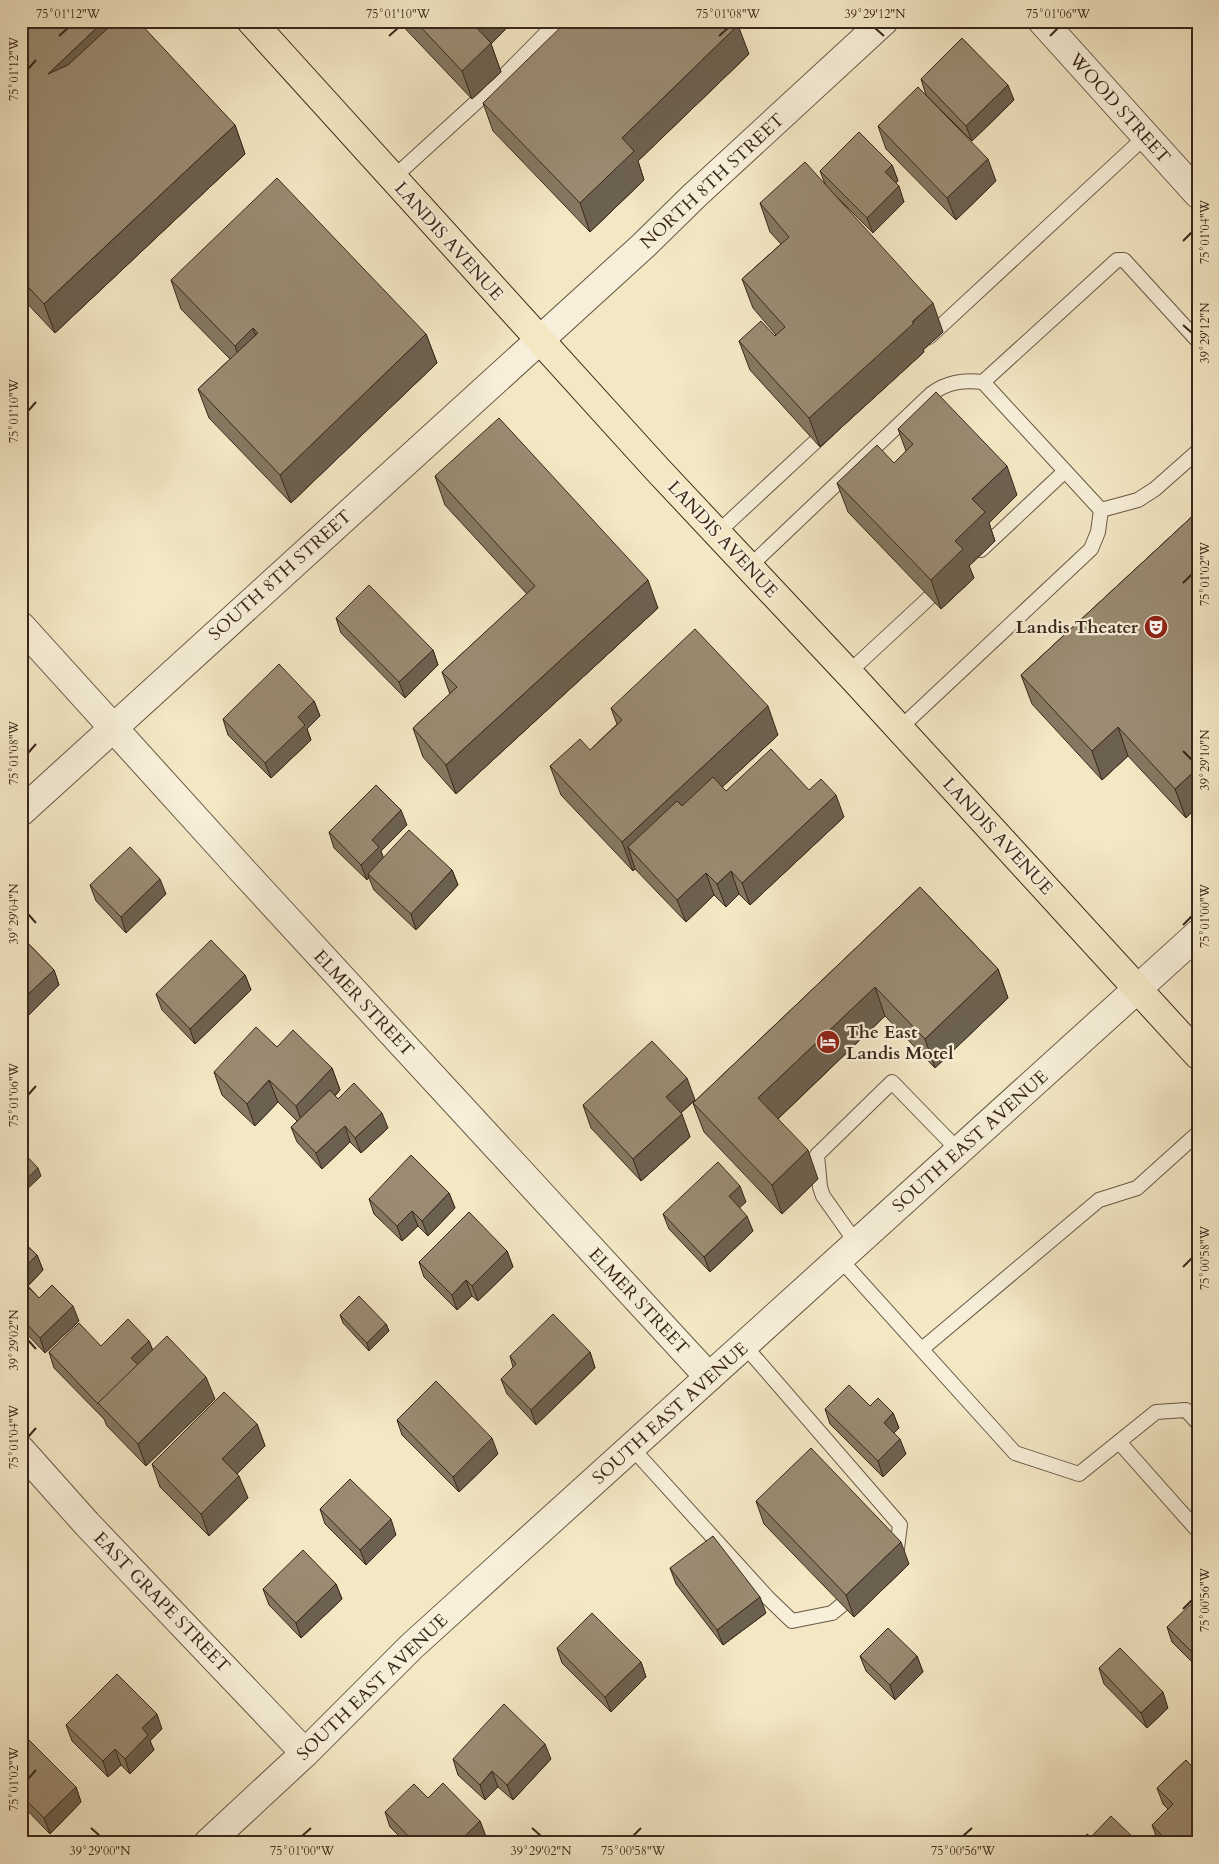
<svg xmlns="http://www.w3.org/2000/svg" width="1219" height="1864" font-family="Cardo,serif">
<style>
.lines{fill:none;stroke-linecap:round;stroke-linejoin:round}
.lane-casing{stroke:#685744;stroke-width:16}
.street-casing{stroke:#685744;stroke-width:30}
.primary-casing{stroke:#3a271a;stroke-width:30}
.lane{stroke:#f7efd9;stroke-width:14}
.street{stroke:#f7efd9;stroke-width:28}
.primary{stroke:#f3e7c4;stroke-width:28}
.wall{fill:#847862;stroke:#3a271a}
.shaded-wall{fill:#6c6150;stroke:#3a271a}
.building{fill:#9a8b72;stroke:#3a271a}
.ticks{fill:none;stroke:#3a271a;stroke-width:2}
.labels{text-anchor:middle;stroke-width:4.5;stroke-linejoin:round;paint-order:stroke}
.street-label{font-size:18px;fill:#3a271a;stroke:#f7efd9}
.poi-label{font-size:18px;font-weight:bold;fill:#3a271a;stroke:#f7efd9;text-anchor:end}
.neatline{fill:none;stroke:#3a271a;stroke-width:2}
.ticks-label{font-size:12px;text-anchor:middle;fill:#3a271a}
</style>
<rect width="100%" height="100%" fill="#f3e7c4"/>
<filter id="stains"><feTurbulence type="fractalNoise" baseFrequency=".004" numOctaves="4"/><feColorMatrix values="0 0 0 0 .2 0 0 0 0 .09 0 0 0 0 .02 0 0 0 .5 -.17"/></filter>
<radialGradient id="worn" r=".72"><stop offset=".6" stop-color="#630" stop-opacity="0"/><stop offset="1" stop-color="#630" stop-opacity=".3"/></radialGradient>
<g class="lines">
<g class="lane-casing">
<g id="lane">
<path d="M393,178L494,86L558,21"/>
<path d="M929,337L1146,136"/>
<path d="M1198,341L1124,260H1117L983,382L1101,510L1138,500L1155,489L1198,451"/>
<path d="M717,533L828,430"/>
<path d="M981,550L1065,471"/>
<path d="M749,567L931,394C947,382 962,380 983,382"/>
<path d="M848,673L943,585"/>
<path d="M899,729L1091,549L1098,532L1101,510"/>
<path d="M857,1244L823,1196L820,1187L817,1155L892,1082L959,1151"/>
<path d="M840,1259L1015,1453L1079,1474L1156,1412L1186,1410L1198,1423"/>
<path d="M744,1345L900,1525L896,1556"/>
<path d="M922,1349L1099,1200L1137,1188L1198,1133"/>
<path d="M1119,1442L1198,1531"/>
<path d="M632,1448L768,1598L792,1621L832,1613L855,1594"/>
</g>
</g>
<g class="street-casing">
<g id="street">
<path d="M1042,21L1198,194"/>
<path d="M21,626L242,870L709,1377"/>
<path d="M21,812L643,246L694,196L884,21"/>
<path d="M21,1450L87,1524L305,1753"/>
<path d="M208,1843L305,1753L412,1646L1198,934"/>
</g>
</g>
<g class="primary-casing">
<path id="primary" d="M251,21L657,469L856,681L1198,1055"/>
</g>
<use href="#lane" class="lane"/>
<use href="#street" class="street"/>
<use href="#primary" class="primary"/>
</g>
<g class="wall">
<path d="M21,21L235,125L245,154L55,333L21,297Z"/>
<path d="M398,21H514L491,44L501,72L472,99Z"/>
<path d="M749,54L638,161L644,180L590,232L493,131L483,103Z"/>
<path d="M921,79L1014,100L972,141L926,95Z"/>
<path d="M878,126L996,181L956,220L886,149Z"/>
<path d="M892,165L898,181L895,183L904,202L873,233L838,198L943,332L923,350L924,352L820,447L750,370L739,341L775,336L776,335L753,308L742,279L781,244L770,232L760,203L825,184L820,171Z"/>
<path d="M171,280L426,334L437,363L291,503L209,418L198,389L230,359L181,309Z"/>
<path d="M898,429L1017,495L989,523L995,541L969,566L974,578L941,609L848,512L837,483L894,463L906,451Z"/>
<path d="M435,476L658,608L456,794L423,757L413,728L450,694L442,672L527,594L445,505Z"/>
<path d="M1198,511L1186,818L1128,756L1102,780L1032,704L1021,675Z"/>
<path d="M336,618L433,650L438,665L405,698L341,633Z"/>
<path d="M314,701L320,716L307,729L311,740L271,778L228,735L223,719Z"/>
<path d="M611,708L778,735L722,787L726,791L809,790L844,817L750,905L739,894L726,907L714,895L686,922L635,869L633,871L561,795L550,766L590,750L617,724Z"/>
<path d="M407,825L381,851L383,858L452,870L458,885L416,930L374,890L369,878L367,880L334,848L329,832Z"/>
<path d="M90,885L166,894L126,933L96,901Z"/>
<path d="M920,887L998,969L1008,998L935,1068L885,1016L778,1119L818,1179L782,1214L704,1132L693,1103Z"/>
<path d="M21,936L54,970L59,985L28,1016L21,1009Z"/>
<path d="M245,975L251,990L195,1044L162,1010L156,994Z"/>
<path d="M277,1047L332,1068L340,1090L335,1096L338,1099L388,1128L361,1153L350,1142L322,1169L297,1142L291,1127L297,1121L278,1102L255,1126L222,1095L214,1072Z"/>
<path d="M695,1100L681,1113L690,1137L641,1181L591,1128L583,1105Z"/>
<path d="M449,1193L455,1208L428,1236L418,1226L402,1241L374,1214L369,1199Z"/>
<path d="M746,1202L739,1207L753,1231L710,1272L669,1229L663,1214Z"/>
<path d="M21,1240L37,1255L43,1270L28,1286L39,1298L79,1321L45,1353L21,1328Z"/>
<path d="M507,1251L513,1267L478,1301L472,1296L457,1310L424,1277L419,1262Z"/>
<path d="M340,1315L386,1324L389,1331L369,1351L343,1323Z"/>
<path d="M149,1341L153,1351L215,1399L146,1466L107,1426L104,1419L54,1368L49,1352L101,1346Z"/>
<path d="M590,1352L595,1368L536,1425L507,1394L501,1379L513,1367L510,1356Z"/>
<path d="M825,1409L893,1413L899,1428L894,1433L906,1454L883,1477L830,1424Z"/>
<path d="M397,1420L498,1454L459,1492L402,1435Z"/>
<path d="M257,1424L265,1446L237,1474L248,1498L209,1536L160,1487L152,1464Z"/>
<path d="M756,1501L909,1564L854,1617L764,1524Z"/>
<path d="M320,1509L396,1535L366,1565L325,1524Z"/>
<path d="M670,1568L766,1613L723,1645L676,1584Z"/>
<path d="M336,1584L342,1599L301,1638L269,1605L263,1589Z"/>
<path d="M1198,1607V1667H1197L1172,1642L1167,1627Z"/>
<path d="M557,1648L641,1662L646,1677L611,1712L562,1663Z"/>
<path d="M860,1656H917L923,1672L895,1700L866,1671Z"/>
<path d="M1099,1668L1168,1708L1147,1728L1104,1684Z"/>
<path d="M66,1725L162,1729L150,1741L154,1750L130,1774L121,1765L108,1777L72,1741Z"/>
<path d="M21,1732L76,1787L81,1802L50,1834L21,1804Z"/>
<path d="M453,1759H551L513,1800L498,1787L485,1800L458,1775Z"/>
<path d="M1186,1760L1198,1843H1159L1158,1841L1152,1825L1168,1809L1163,1804L1157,1788Z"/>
<path d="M428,1798L480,1821L486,1837L479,1843H406L390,1827L385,1812Z"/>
</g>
<g class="shaded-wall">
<path d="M104,21H131L59,103L48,74Z"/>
<path d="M474,21H514L491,44L501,72L472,99L462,71L472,23Z"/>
<path d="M738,25L749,54L638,161L644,180L590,232L580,203L622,138Z"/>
<path d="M1008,85L1014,100L972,141L966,126Z"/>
<path d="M235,125L245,154L55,333L44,304Z"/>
<path d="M988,159L996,181L956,220L947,198Z"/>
<path d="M892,165L898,181L890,187L885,172Z"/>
<path d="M899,186L904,202L873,233L867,218Z"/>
<path d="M933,303L943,332L923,350L924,352L820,447L809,418Z"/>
<path d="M253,328L264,357L245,375L235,346Z"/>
<path d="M426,334L437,363L291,503L280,475Z"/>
<path d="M1007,466L1017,495L989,523L995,541L969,566L974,578L941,609L931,580L955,541L972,499Z"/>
<path d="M648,580L658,608L456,794L446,765Z"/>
<path d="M433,650L438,665L405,698L399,682Z"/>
<path d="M314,701L320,716L307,729L311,740L271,778L265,763L298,717Z"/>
<path d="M768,706L778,735L642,862L628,847L635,869L633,871L622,842Z"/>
<path d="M1118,727L1128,756L1102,780L1092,751Z"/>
<path d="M1198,768V806L1186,818L1175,789Z"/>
<path d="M836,795L844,817L750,905L742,883Z"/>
<path d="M401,810L407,825L381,851L385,862L368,874L369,878L367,880L361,865L372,840Z"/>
<path d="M452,870L458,885L416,930L411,914Z"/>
<path d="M731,871L739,894L726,907L717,884Z"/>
<path d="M706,873L714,895L686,922L677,900Z"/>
<path d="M160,879L166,894L126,933L121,917Z"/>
<path d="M998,969L1008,998L935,1068L925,1039Z"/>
<path d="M54,970L59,985L28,1016L22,1000Z"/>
<path d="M245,975L251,990L195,1044L190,1029Z"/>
<path d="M875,987L885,1016L769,1127L758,1098Z"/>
<path d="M332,1068L340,1090L304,1128L296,1106Z"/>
<path d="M687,1078L695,1100L674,1119L666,1097Z"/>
<path d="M269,1080L278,1102L255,1126L247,1104Z"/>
<path d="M382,1113L388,1128L361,1153L355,1138Z"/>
<path d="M682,1114L690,1137L641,1181L633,1159Z"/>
<path d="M345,1126L350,1142L322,1169L316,1153Z"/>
<path d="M808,1150L818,1179L782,1214L772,1185Z"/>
<path d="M38,1168L41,1176L21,1195V1184Z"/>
<path d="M740,1186L746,1202L735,1212L729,1196Z"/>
<path d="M449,1193L455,1208L428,1236L422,1221Z"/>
<path d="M412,1211L418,1226L402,1241L397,1226Z"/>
<path d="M747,1216L753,1231L710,1272L704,1257Z"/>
<path d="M507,1251L513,1267L478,1301L472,1286Z"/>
<path d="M37,1255L43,1270L21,1293V1271Z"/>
<path d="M466,1280L472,1296L457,1310L452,1295Z"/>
<path d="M73,1306L79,1321L45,1353L40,1338Z"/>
<path d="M386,1324L389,1331L369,1351L367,1343Z"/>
<path d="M149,1341L155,1356L99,1404L131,1358Z"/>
<path d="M590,1352L595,1368L536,1425L531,1410Z"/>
<path d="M206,1377L215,1399L146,1466L138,1444Z"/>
<path d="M893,1413L899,1428L889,1438L884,1423Z"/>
<path d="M257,1424L265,1446L230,1481L222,1459Z"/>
<path d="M492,1438L498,1454L459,1492L453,1477Z"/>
<path d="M900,1439L906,1454L883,1477L878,1461Z"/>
<path d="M239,1476L248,1498L209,1536L201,1514Z"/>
<path d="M391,1519L396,1535L366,1565L360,1550Z"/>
<path d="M901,1542L909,1564L854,1617L846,1595Z"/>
<path d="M336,1584L342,1599L301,1638L296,1623Z"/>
<path d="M760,1597L766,1613L723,1645L717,1630Z"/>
<path d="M1198,1646V1667H1197L1192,1652Z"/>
<path d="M917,1656L923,1672L895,1700L890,1685Z"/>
<path d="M641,1662L646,1677L611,1712L605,1697Z"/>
<path d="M1163,1692L1168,1708L1147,1728L1141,1713Z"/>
<path d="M157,1714L162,1729L150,1741L154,1750L130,1774L125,1759L142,1728Z"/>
<path d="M545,1744L551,1759L513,1800L507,1785Z"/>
<path d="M115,1749L121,1765L108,1777L103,1761Z"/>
<path d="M492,1771L498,1787L485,1800L480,1785Z"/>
<path d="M76,1787L81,1802L50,1834L44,1818Z"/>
<path d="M480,1821L486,1837L479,1843H458Z"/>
</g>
<g class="building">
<path d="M21,21H104L48,74L68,65L107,29L122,21H138L235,125L44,304L21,279Z"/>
<path d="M415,21H474L472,23L491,43L462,71Z"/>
<path d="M567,21H735L738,25L622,138L634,151L580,203L483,103Z"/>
<path d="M962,38L1008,85L966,126L921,79Z"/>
<path d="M918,87L988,159L947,198L878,126Z"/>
<path d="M859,132L892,165L885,172L899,186L867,218L820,171Z"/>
<path d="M805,162L933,303L912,322L914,323L809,418L739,341L761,321L775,336L785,327L742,279L789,237L760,203Z"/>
<path d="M277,178L426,334L280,475L198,389L258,333L253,328L235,346L171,280Z"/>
<path d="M936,392L1007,466L972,499L985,512L955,541L963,549L931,580L837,483L877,445L894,463L913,444L898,429Z"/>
<path d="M499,418L648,580L446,765L413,728L457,687L442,672L535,586L435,476Z"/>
<path d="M1198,511V768L1175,789L1118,727L1092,751L1021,675Z"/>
<path d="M369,585L433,650L399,682L336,618Z"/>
<path d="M695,629L768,706L622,842L550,766L580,739L590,750L622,720L611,708Z"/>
<path d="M279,664L314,701L298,717L305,725L265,763L223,719Z"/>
<path d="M771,749L809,790L821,779L836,795L742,883L731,871L717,884L706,873L677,900L628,847L677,801L682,806L713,777L726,791Z"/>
<path d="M376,785L401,810L372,840L379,847L361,865L329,832Z"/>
<path d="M409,830L452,870L411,914L368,874Z"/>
<path d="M130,847L160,879L121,917L90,885Z"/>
<path d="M920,887L998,969L925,1039L875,987L758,1098L808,1150L772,1185L693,1103Z"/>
<path d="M21,936L54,970L22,1000H21Z"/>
<path d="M211,940L245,975L190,1029L156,994Z"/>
<path d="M256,1027L277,1047L293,1030L332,1068L296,1106L269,1080L247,1104L214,1072Z"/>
<path d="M652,1041L687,1078L666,1097L682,1114L633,1159L583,1105Z"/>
<path d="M354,1083L382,1113L355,1138L345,1126L316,1153L291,1127L330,1090L338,1099Z"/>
<path d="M21,1150L38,1168L21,1184Z"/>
<path d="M411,1155L449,1193L422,1221L412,1211L397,1226L369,1199Z"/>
<path d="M718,1162L740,1186L729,1196L747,1216L704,1257L663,1214Z"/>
<path d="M469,1212L507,1251L472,1286L466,1280L452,1295L419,1262Z"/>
<path d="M21,1240L37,1255L21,1271Z"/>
<path d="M26,1285L39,1298L52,1285L73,1306L40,1338L21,1318V1290Z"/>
<path d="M359,1296L386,1324L367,1343L340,1315Z"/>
<path d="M553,1314L590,1352L531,1410L501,1379L516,1364L510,1356Z"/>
<path d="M128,1319L149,1341L131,1358L138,1365L98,1404L49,1352L79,1323L101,1346Z"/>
<path d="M167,1336L206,1377L138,1444L98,1403Z"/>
<path d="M436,1381L492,1438L453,1477L397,1420Z"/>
<path d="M849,1385L870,1406L878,1398L893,1413L884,1423L900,1439L878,1461L825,1409Z"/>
<path d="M224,1392L257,1424L222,1459L239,1476L201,1514L152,1464Z"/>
<path d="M811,1448L901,1542L846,1595L756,1501Z"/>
<path d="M350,1479L391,1519L360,1550L320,1509Z"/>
<path d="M713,1536L760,1597L717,1630L670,1568Z"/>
<path d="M303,1550L336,1584L296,1623L263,1589Z"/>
<path d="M1193,1602L1198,1607V1646L1192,1652L1167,1627Z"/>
<path d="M592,1613L641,1662L605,1697L557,1648Z"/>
<path d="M888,1628L917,1656L890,1685L860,1656Z"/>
<path d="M1120,1648L1163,1692L1141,1713L1099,1668Z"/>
<path d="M117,1674L157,1714L142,1728L148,1735L125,1759L115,1749L103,1761L66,1725Z"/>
<path d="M504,1704L545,1744L507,1785L492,1771L480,1785L453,1759Z"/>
<path d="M21,1732L76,1787L44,1818L21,1795Z"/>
<path d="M1186,1760L1198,1773V1843H1169L1152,1825L1173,1804L1157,1788Z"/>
<path d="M443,1783L480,1821L458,1843H415L385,1812L414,1784L428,1798Z"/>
<path d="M1111,1816L1139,1843H1083L1081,1841L1087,1834L1091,1837Z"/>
</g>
<path class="ticks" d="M875,28L884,36M59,36L68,28M389,36L398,28M719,36L728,28M1050,36L1058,28M28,69L36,60M1183,241L1192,232M1183,325L1192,333M28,411L36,402M1183,583L1192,574M1183,751L1192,760M28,753L36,744M28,914L36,923M1183,925L1192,916M28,1095L36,1086M1183,1267L1192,1258M28,1340L36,1349M28,1437L36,1428M1183,1609L1192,1600M28,1779L36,1770M91,1828L100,1836M532,1828L541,1836M302,1836L311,1828M633,1836L641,1828M963,1836L972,1828"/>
<defs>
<g id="theatre-disc" transform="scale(1.25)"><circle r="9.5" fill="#8f2418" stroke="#f7efd9"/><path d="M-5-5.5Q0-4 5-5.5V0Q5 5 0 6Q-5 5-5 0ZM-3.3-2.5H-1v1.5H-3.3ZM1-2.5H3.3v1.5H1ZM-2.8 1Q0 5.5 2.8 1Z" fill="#fff"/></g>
<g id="hotel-disc" transform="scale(1.25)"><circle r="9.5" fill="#8f2418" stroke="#f7efd9"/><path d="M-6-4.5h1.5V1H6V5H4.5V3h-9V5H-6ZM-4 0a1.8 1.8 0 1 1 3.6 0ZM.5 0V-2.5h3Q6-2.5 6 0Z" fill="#fff"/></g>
</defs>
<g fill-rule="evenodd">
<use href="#theatre-disc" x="1156" y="627"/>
<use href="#hotel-disc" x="828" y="1042"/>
</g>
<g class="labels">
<g class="street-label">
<text transform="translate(1120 108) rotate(48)" y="6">WOOD STREET</text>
<text transform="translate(712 181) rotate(-43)" y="6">NORTH 8TH STREET</text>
<text transform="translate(449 241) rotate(48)" y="6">LANDIS AVENUE</text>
<text transform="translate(723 539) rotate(47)" y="6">LANDIS AVENUE</text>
<text transform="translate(280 575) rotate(-42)" y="6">SOUTH 8TH STREET</text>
<text transform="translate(998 836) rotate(47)" y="6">LANDIS AVENUE</text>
<text transform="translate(364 1003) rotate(47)" y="6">ELMER STREET</text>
<text transform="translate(970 1141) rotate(-42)" y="6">SOUTH EAST AVENUE</text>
<text transform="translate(639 1301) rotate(47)" y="6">ELMER STREET</text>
<text transform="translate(670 1413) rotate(-42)" y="6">SOUTH EAST AVENUE</text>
<text transform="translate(162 1602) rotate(46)" y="6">EAST GRAPE STREET</text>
<text transform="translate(372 1687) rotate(-44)" y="6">SOUTH EAST AVENUE</text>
</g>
<g class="poi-label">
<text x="1138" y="633">Landis Theater</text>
<text x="846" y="1038" text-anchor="start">The East<tspan x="846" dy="21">Landis Motel</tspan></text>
</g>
</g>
<rect width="1219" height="1864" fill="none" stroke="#f3e7c4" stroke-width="55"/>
<rect x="28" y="28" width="1164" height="1808" class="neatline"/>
<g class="ticks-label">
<text x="68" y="18">75°01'12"W</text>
<text x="398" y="18">75°01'10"W</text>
<text x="728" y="18">75°01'08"W</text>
<text x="875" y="18">39°29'12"N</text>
<text x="1058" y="18">75°01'06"W</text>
<text transform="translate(14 69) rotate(-90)" y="4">75°01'12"W</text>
<text transform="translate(1205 232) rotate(-90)" y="4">75°01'04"W</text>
<text transform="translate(1205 333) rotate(-90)" y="4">39°29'12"N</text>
<text transform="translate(14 411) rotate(-90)" y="4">75°01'10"W</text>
<text transform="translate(1205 574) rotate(-90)" y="4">75°01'02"W</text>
<text transform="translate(14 753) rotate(-90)" y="4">75°01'08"W</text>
<text transform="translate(1205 760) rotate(-90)" y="4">39°29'10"N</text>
<text transform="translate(14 914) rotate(-90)" y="4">39°29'04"N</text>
<text transform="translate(1205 916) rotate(-90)" y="4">75°01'00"W</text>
<text transform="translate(14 1095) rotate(-90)" y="4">75°01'06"W</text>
<text transform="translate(1205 1258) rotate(-90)" y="4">75°00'58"W</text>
<text transform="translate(14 1340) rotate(-90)" y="4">39°29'02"N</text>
<text transform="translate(14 1437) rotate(-90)" y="4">75°01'04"W</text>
<text transform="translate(1205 1600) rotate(-90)" y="4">75°00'56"W</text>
<text transform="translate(14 1779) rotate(-90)" y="4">75°01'02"W</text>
<text x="100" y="1855">39°29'00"N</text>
<text x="302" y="1855">75°01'00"W</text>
<text x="541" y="1855">39°29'02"N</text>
<text x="633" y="1855">75°00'58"W</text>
<text x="963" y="1855">75°00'56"W</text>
</g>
<rect width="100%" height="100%" filter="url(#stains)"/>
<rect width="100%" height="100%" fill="url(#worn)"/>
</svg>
